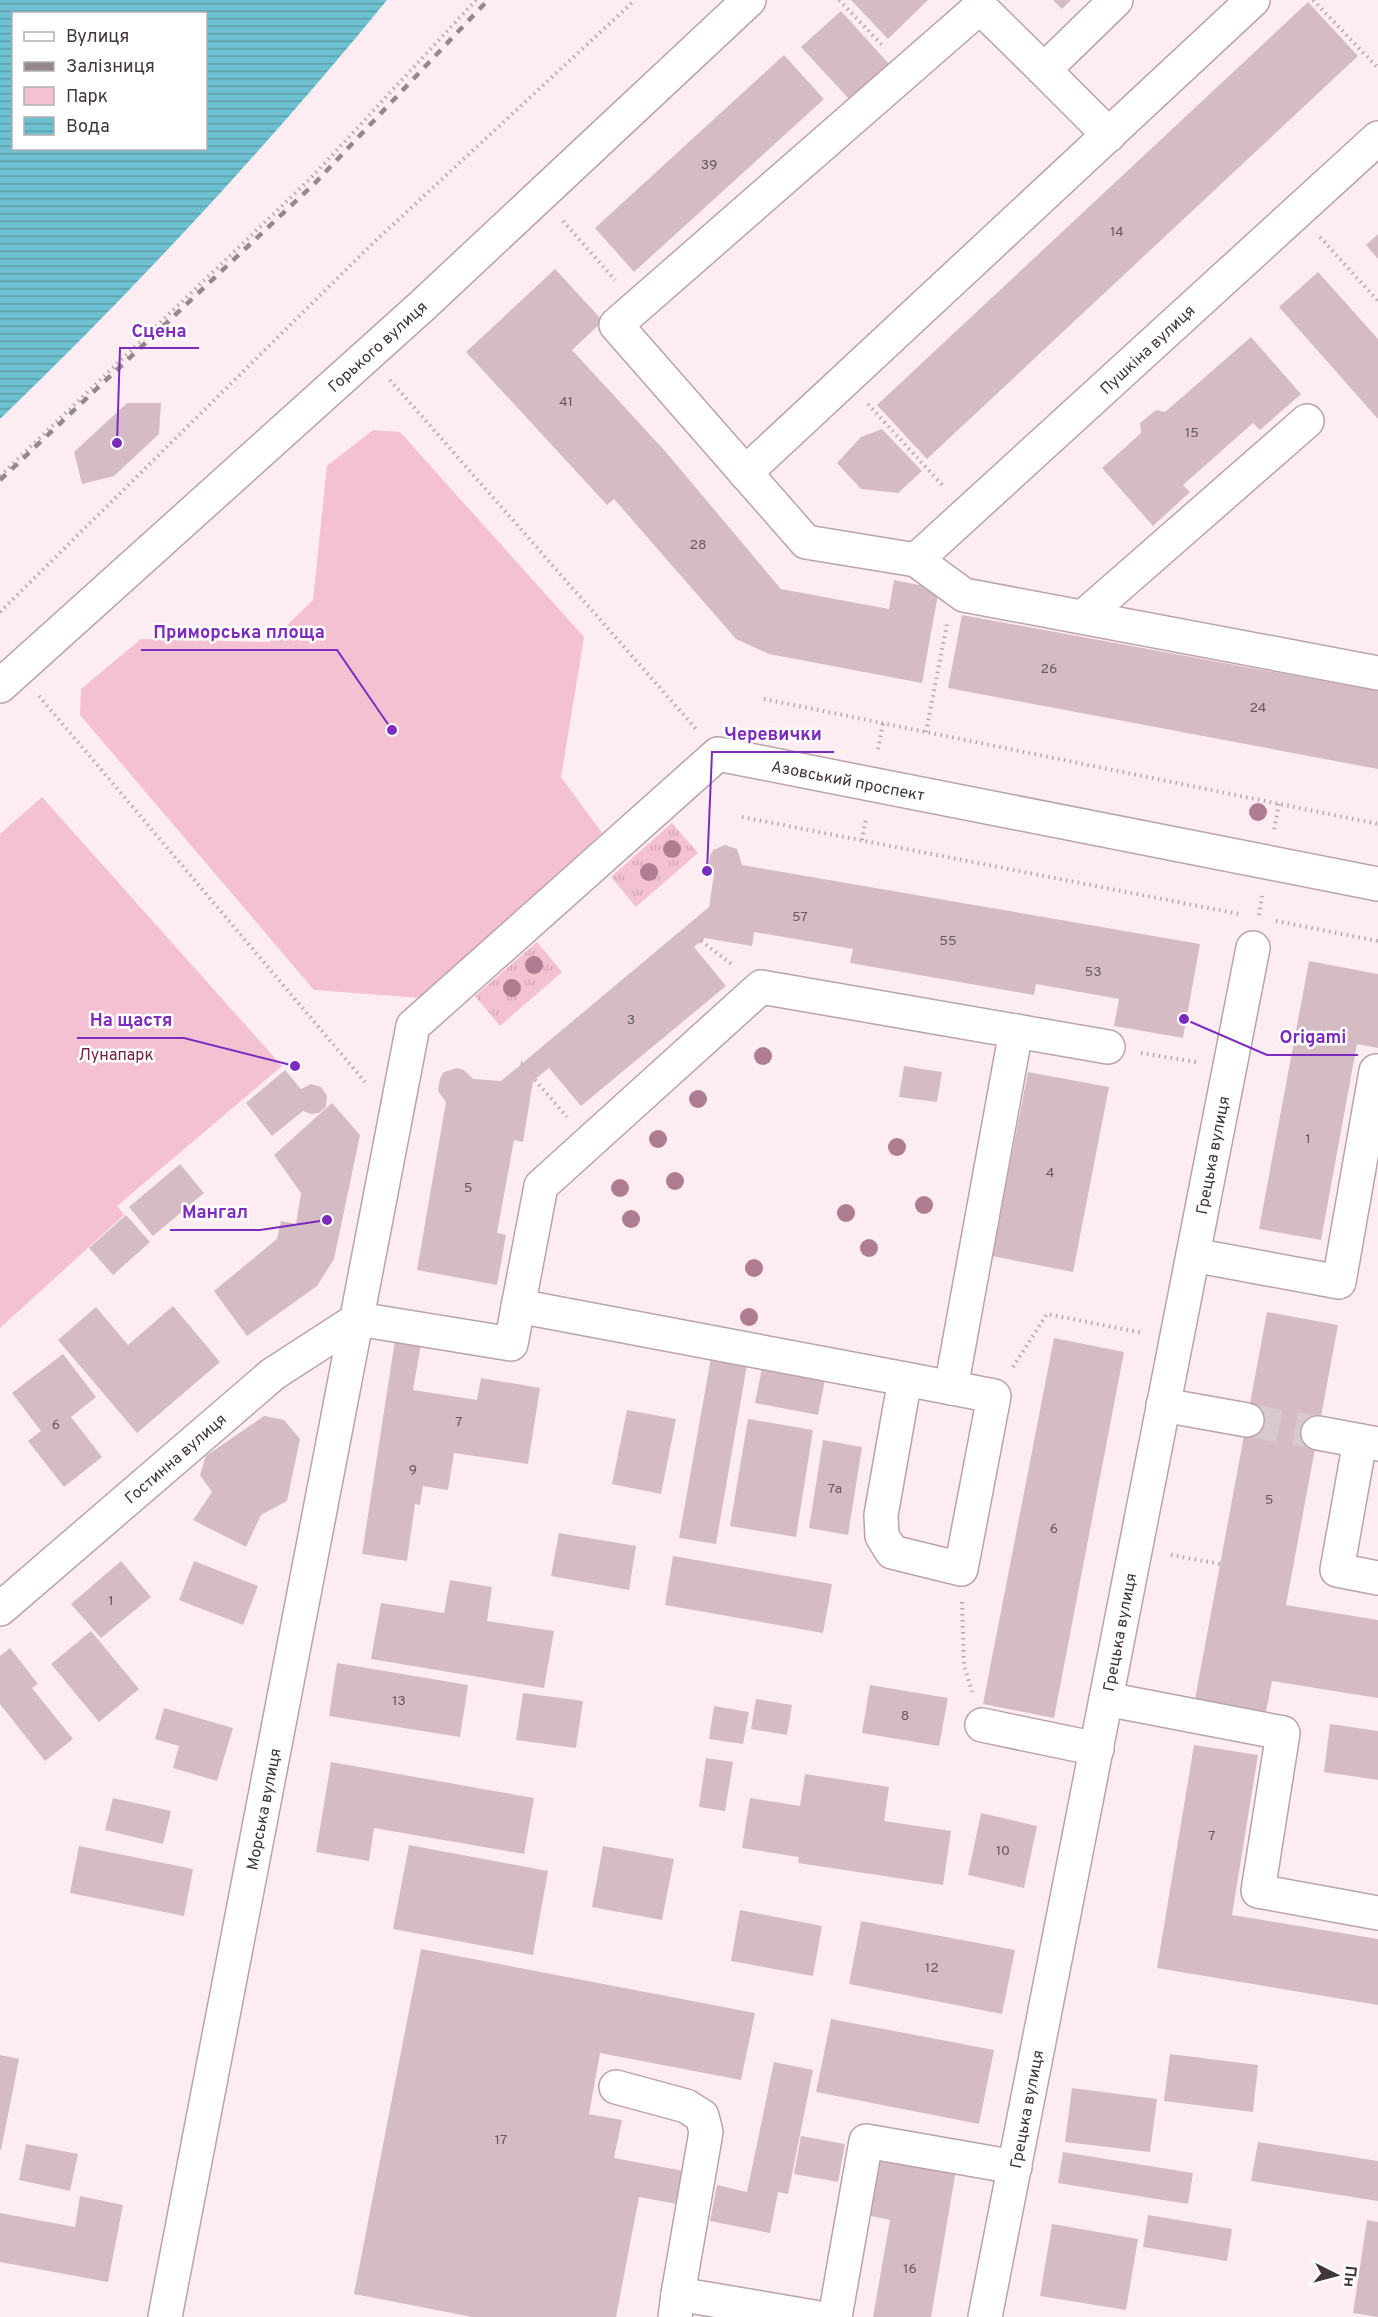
<svg xmlns="http://www.w3.org/2000/svg" width="1378" height="2317" font-family="Overpass,sans-serif">
<style>
.grass{fill:url(#grass-tufts)}
.park{fill:#f3c1d1}
.water{fill:url(#water-rules);fill-rule:evenodd}
.building{fill:#d5bcc4}
.lines{fill:none;stroke-linecap:round;stroke-linejoin:round}
.minor-tunnel{stroke:#d7c9cd;stroke-width:33;stroke-dasharray:33 16;stroke-linecap:butt}
.minor-casing{stroke:#baa3aa;stroke-width:36}
.path{stroke:#b4a7ab;stroke-width:4;stroke-dasharray:1.5 4.5;stroke-linecap:butt}
.minor{stroke:#fff;stroke-width:33}
.rail{stroke:#95888c;stroke-width:4.5;stroke-dasharray:8 8;stroke-linecap:butt}
.tree{fill:#af7d92}
.labels{text-anchor:middle;stroke-width:5;stroke-linejoin:round;paint-order:stroke}
.number-label{font-size:14px;fill:#66585c}
.street-label{font-size:16px;fill:#41373a;stroke:#fff}
.park-label{font-size:16px;fill:#702243;stroke:#fff}
.leader{fill:none;stroke:#7b2cbf;stroke-width:2}
.callout-dot{fill:#7b2cbf;stroke:#fff;stroke-width:2}
.callout-label{font-size:18px;text-anchor:middle;font-weight:bold;fill:#7b2cbf;stroke:#fff;stroke-width:5;stroke-linejoin:round;paint-order:stroke}
</style>
<defs>
<pattern id="grass-tufts" width="24" height="20" patternUnits="userSpaceOnUse" patternTransform="scale(1.5)"><rect width="24" height="20" fill="#f3c1d1"/><path d="M3 7l-1-3M5 7V3M7 7l1-3M15 17l-1-3M17 17v-4M19 17l1-3" fill="none" stroke="#d2a6b4"/></pattern>
<pattern id="water-rules" width="6" height="5" patternUnits="userSpaceOnUse" patternTransform="scale(1.5)"><rect width="6" height="5" fill="#6dc1d0"/><path d="M0 2.5h6" fill="none" stroke="#5b9eaa"/></pattern>
</defs>
<rect width="100%" height="100%" fill="#fdedf2"/>
<g class="grass">
<path d="M672,823L698,853L636,907L611,877Z"/>
<path d="M537,942L562,972L500,1026L475,996Z"/>
</g>
<g class="park">
<path d="M373,430L400,432L584,637L561,777L602,833L421,998L314,990L80,715L81,689L141,639L270,642L313,600L327,466Z"/>
<path d="M42,797L282,1066L117,1206L124,1215L0,1328V834Z"/>
</g>
<path class="water" d="M0,0H387C267,147 137,287 0,419ZM14,14H206V148H14Z"/>
<g class="building">
<path d="M851,0H928L888,39Z"/>
<path d="M1053,0H1071L1062,9Z"/>
<path d="M1308,2L1358,56L927,459L877,405Z"/>
<path d="M841,11L889,64L850,100L801,47Z"/>
<path d="M784,55L824,99L634,272L595,228Z"/>
<path d="M1378,234V259L1366,245Z"/>
<path d="M555,269L603,321L572,350L665,451L781,589L889,609L894,580L939,589L922,683L769,654L736,639L614,499L607,505L466,352Z"/>
<path d="M1318,272L1378,339V419L1279,307Z"/>
<path d="M1251,337L1301,394L1260,430L1253,423L1183,485L1190,492L1153,526L1102,468L1141,433L1140,423L1156,410L1165,412Z"/>
<path d="M127,403H161L159,434L114,476L82,484L74,452Z"/>
<path d="M882,429L922,471L898,493L861,489L837,463L861,437Z"/>
<path d="M962,615L1378,691V769L948,688Z"/>
<path d="M725,845L737,849L742,865L1200,944L1183,1038L1114,1026L1119,999L1036,984L1034,995L850,963L853,949L754,932L752,946L705,938L694,947L726,986L581,1106L549,1068L533,1081L523,1142L514,1140L497,1233L506,1235L497,1285L417,1270L446,1102L438,1091L440,1078L444,1072L457,1068L464,1070L473,1079L501,1081L709,907L714,874L709,863L710,856L713,850Z"/>
<path d="M1309,961L1378,974V1048L1357,1044L1321,1240L1259,1229Z"/>
<path d="M904,1066L942,1072L937,1102L899,1097Z"/>
<path d="M285,1070L301,1089L311,1084L321,1087L327,1096L326,1107L319,1113L311,1114L303,1111L272,1136L246,1103Z"/>
<path d="M1028,1072L1109,1087L1073,1272L992,1256Z"/>
<path d="M332,1103L360,1135L334,1259L317,1286L247,1336L214,1291L277,1239L281,1221L296,1224L301,1193L274,1155Z"/>
<path d="M180,1164L204,1193L153,1236L129,1207Z"/>
<path d="M126,1215L150,1242L113,1275L89,1248Z"/>
<path d="M173,1306L220,1362L137,1433L58,1340L96,1307L128,1345Z"/>
<path d="M1267,1312L1338,1325L1286,1605L1378,1620V1698L1272,1681L1266,1712L1195,1699Z"/>
<path d="M1054,1338L1124,1352L1054,1718L983,1704Z"/>
<path d="M395,1340L421,1344L413,1390L477,1400L481,1378L540,1388L528,1464L454,1453L448,1490L423,1486L420,1505L415,1504L407,1561L362,1554Z"/>
<path d="M712,1352L748,1359L716,1544L679,1538Z"/>
<path d="M63,1354L96,1397L71,1417L102,1457L64,1487L28,1441L41,1431L12,1393Z"/>
<path d="M763,1363L826,1375L818,1415L755,1403Z"/>
<path d="M627,1410L676,1419L661,1494L612,1484Z"/>
<path d="M264,1416L284,1420L300,1439L287,1501L261,1515L246,1547L193,1520L212,1492L200,1475L206,1456Z"/>
<path d="M748,1419L813,1430L796,1537L730,1526Z"/>
<path d="M823,1440L862,1447L848,1535L809,1528Z"/>
<path d="M559,1533L636,1546L629,1590L551,1576Z"/>
<path d="M673,1556L832,1584L823,1633L665,1605Z"/>
<path d="M121,1561L151,1597L101,1638L71,1604Z"/>
<path d="M194,1561L258,1586L243,1625L179,1600Z"/>
<path d="M450,1580L492,1587L487,1621L554,1631L544,1688L371,1659L381,1603L444,1613Z"/>
<path d="M91,1631L139,1689L99,1722L51,1664Z"/>
<path d="M10,1648L38,1684L32,1688L73,1739L45,1761L0,1704V1656Z"/>
<path d="M337,1663L468,1685L460,1737L329,1716Z"/>
<path d="M870,1685L948,1698L939,1746L862,1733Z"/>
<path d="M523,1693L583,1701L576,1748L516,1740Z"/>
<path d="M756,1699L792,1705L787,1735L751,1729Z"/>
<path d="M714,1706L749,1712L743,1744L709,1739Z"/>
<path d="M164,1708L233,1728L217,1781L173,1768L179,1746L155,1739Z"/>
<path d="M1330,1724L1378,1731V1780L1324,1772Z"/>
<path d="M1194,1745L1258,1755L1232,1915L1378,1939V2005L1157,1968Z"/>
<path d="M706,1758L733,1762L725,1811L699,1807Z"/>
<path d="M331,1762L534,1798L524,1854L374,1828L369,1861L316,1852Z"/>
<path d="M805,1774L889,1787L884,1821L951,1831L943,1885L798,1863L799,1857L742,1848L750,1798L800,1806Z"/>
<path d="M113,1798L171,1811L163,1844L105,1830Z"/>
<path d="M981,1813L1037,1826L1024,1888L968,1875Z"/>
<path d="M409,1845L548,1871L533,1955L393,1929Z"/>
<path d="M79,1846L193,1869L184,1916L70,1893Z"/>
<path d="M603,1846L674,1859L662,1920L592,1907Z"/>
<path d="M740,1910L822,1926L813,1976L731,1961Z"/>
<path d="M861,1921L1015,1950L1002,2014L849,1984Z"/>
<path d="M421,1949L755,2013L741,2080L600,2053L589,2114L622,2120L614,2158L684,2171L677,2204L639,2197L616,2317H472L354,2294Z"/>
<path d="M831,2019L994,2050L979,2124L816,2092Z"/>
<path d="M1170,2054L1258,2065L1253,2112L1164,2101Z"/>
<path d="M0,2055L19,2059L1,2150H0Z"/>
<path d="M774,2062L813,2070L788,2194L778,2192L770,2233L710,2221L717,2185L747,2192Z"/>
<path d="M1072,2088L1157,2099L1150,2152L1065,2142Z"/>
<path d="M801,2136L845,2144L838,2182L794,2174Z"/>
<path d="M1258,2142L1378,2161V2201L1251,2181Z"/>
<path d="M26,2144L78,2154L70,2191L19,2180Z"/>
<path d="M1063,2152L1193,2173L1188,2204L1058,2183Z"/>
<path d="M877,2157L956,2170L931,2317H873L890,2220L866,2215Z"/>
<path d="M80,2196L123,2205L108,2282L0,2262V2213L75,2227Z"/>
<path d="M1148,2215L1232,2229L1227,2261L1143,2247Z"/>
<path d="M1367,2220L1378,2222V2317L1353,2313Z"/>
<path d="M1052,2224L1138,2239L1126,2310L1040,2296Z"/>
</g>
<g class="lines">
<path class="minor-tunnel" d="M1247,1420L1318,1433"/>
<g class="minor-casing">
<g id="minor">
<path d="M1116,0L1044,70L980,7L616,325L806,542L916,560L964,595L1378,673"/>
<path d="M1044,70L1109,135"/>
<path d="M745,473L1253,0"/>
<path d="M916,560L1378,138"/>
<path d="M1083,617L1307,421"/>
<path d="M0,686L422,306L749,0"/>
<path d="M1193,1255L1339,1282L1376,1071"/>
<path d="M518,1306L905,1379L994,1396L961,1569L892,1552L882,1536L881,1515L905,1379"/>
<path d="M358,1319L511,1344L541,1186L761,987L1108,1047"/>
<path d="M951,1388L1016,1031"/>
<path d="M1163,1405L1247,1420"/>
<path d="M1318,1433L1378,1444"/>
<path d="M1360,1441L1337,1570L1378,1578"/>
<path d="M0,1609L273,1374L358,1319"/>
<path d="M1106,1699L1283,1733L1258,1891L1378,1913"/>
<path d="M982,1725L1097,1749"/>
<path d="M616,2087L686,2106L702,2116L706,2132L678,2294"/>
<path d="M165,2317L413,1026L718,754L1378,884"/>
<path d="M675,2317L678,2294L814,2317"/>
<path d="M835,2317L866,2141L1015,2167"/>
<path d="M985,2317L1253,948"/>
</g>
</g>
<g class="path">
<path d="M839,0L884,47"/>
<path d="M1313,0L1378,68"/>
<path d="M563,221L615,280"/>
<path d="M1320,237L1378,301"/>
<path d="M390,380L696,729"/>
<path d="M868,404L944,487"/>
<path d="M0,476L311,178L476,0"/>
<path d="M0,612L370,246L635,0"/>
<path d="M39,696L365,1082"/>
<path d="M764,699L1378,824"/>
<path d="M926,732L947,624"/>
<path d="M878,749L883,723"/>
<path d="M742,817L1239,914"/>
<path d="M1274,829L1279,804"/>
<path d="M862,840L866,819"/>
<path d="M1259,915L1262,896"/>
<path d="M1276,921L1378,941"/>
<path d="M701,941L734,966"/>
<path d="M1141,1053L1196,1062"/>
<path d="M521,1063H522"/>
<path d="M535,1080L567,1117"/>
<path d="M1013,1367L1047,1314L1143,1333"/>
<path d="M1171,1555L1220,1564"/>
<path d="M962,1602L964,1665L972,1692"/>
</g>
<use href="#minor" class="minor"/>
<path class="rail" d="M0,480L315,183L488,0"/>
</g>
<g class="tree">
<circle cx="1258" cy="812" r="9"/>
<circle cx="672" cy="849" r="9"/>
<circle cx="649" cy="872" r="9"/>
<circle cx="534" cy="965" r="9"/>
<circle cx="512" cy="988" r="9"/>
<circle cx="763" cy="1056" r="9"/>
<circle cx="698" cy="1099" r="9"/>
<circle cx="658" cy="1139" r="9"/>
<circle cx="897" cy="1147" r="9"/>
<circle cx="675" cy="1181" r="9"/>
<circle cx="620" cy="1188" r="9"/>
<circle cx="924" cy="1205" r="9"/>
<circle cx="846" cy="1213" r="9"/>
<circle cx="631" cy="1219" r="9"/>
<circle cx="869" cy="1248" r="9"/>
<circle cx="754" cy="1268" r="9"/>
<circle cx="749" cy="1317" r="9"/>
</g>
<g class="labels">
<g class="number-label">
<text x="709" y="169">39</text>
<text x="1117" y="236">14</text>
<text x="566" y="406">41</text>
<text x="1192" y="437">15</text>
<text x="698" y="549">28</text>
<text x="1049" y="673">26</text>
<text x="1258" y="712">24</text>
<text x="800" y="921">57</text>
<text x="948" y="945">55</text>
<text x="1093" y="976">53</text>
<text x="631" y="1024">3</text>
<text x="1308" y="1143">1</text>
<text x="1050" y="1177">4</text>
<text x="468" y="1192">5</text>
<text x="459" y="1426">7</text>
<text x="56" y="1429">6</text>
<text x="413" y="1474">9</text>
<text x="835" y="1493">7а</text>
<text x="1269" y="1504">5</text>
<text x="1054" y="1533">6</text>
<text x="111" y="1605">1</text>
<text x="399" y="1705">13</text>
<text x="905" y="1720">8</text>
<text x="1212" y="1840">7</text>
<text x="1003" y="1855">10</text>
<text x="932" y="1972">12</text>
<text x="501" y="2144">17</text>
<text x="910" y="2273">16</text>
</g>
<g class="street-label">
<text transform="translate(377 346) rotate(-42)" y="6">Горького вулиця</text>
<text transform="translate(1147 349) rotate(-43)" y="6">Пушкіна вулиця</text>
<text transform="translate(848 780) rotate(11)" y="6">Азовський проспект</text>
<text transform="translate(1212 1155) rotate(-79)" y="6">Грецька вулиця</text>
<text transform="translate(175 1458) rotate(-41)" y="6">Гостинна вулиця</text>
<text transform="translate(1119 1632) rotate(-79)" y="6">Грецька вулиця</text>
<text transform="translate(263 1809) rotate(-79)" y="6">Морська вулиця</text>
<text transform="translate(1026 2109) rotate(-79)" y="6">Грецька вулиця</text>
</g>
<g class="park-label">
<text x="116" y="1060">Лунапарк</text>
</g>
</g>
<path class="leader" d="M117 443L120 348H199M392 730L337 650H141M707 871L712 752H834M295 1066L184 1038H77M1184 1019L1267 1055H1358M327 1220L260 1230H170"/>
<g class="callout-dot">
<circle cx="117" cy="443" r="6"/>
<circle cx="392" cy="730" r="6"/>
<circle cx="707" cy="871" r="6"/>
<circle cx="295" cy="1066" r="6"/>
<circle cx="1184" cy="1019" r="6"/>
<circle cx="327" cy="1220" r="6"/>
</g>
<g class="callout-label">
<text x="159" y="337">Сцена</text>
<text x="239" y="638">Приморська площа</text>
<text x="773" y="740">Черевички</text>
<text x="131" y="1026">На щастя</text>
<text x="1313" y="1043">Origami</text>
<text x="215" y="1218">Мангал</text>
</g>
<rect x="12" y="12" width="195" height="138" fill="#ffffff" stroke="#b3afb0" stroke-width="1.5"/>
<rect x="24" y="32" width="30" height="9" fill="#ffffff" stroke="#b3afb0" stroke-width="1.5"/>
<text x="66" y="42" font-size="18" fill="#41373a">Вулиця</text>
<rect x="24" y="62" width="30" height="9" fill="#95888c" stroke="#b3afb0" stroke-width="1.5"/>
<text x="66" y="72" font-size="18" fill="#41373a">Залізниця</text>
<rect x="24" y="87" width="30" height="18" fill="#f3c1d1" stroke="#b3afb0" stroke-width="1.5"/>
<text x="66" y="102" font-size="18" fill="#41373a">Парк</text>
<rect x="24" y="117" width="30" height="18" fill="url(#water-rules)" stroke="#b3afb0" stroke-width="1.5"/>
<text x="66" y="132" font-size="18" fill="#41373a">Вода</text>
<g transform="translate(1336 2275) rotate(96)" stroke="#ffffff" stroke-width="4.5" paint-order="stroke">
<path d="M0-4.5L10 22L0 15L-10 22Z" fill="#41373a"/>
<text y="-9" font-size="16" font-weight="bold" text-anchor="middle" fill="#41373a">Пн</text>
</g>
</svg>
